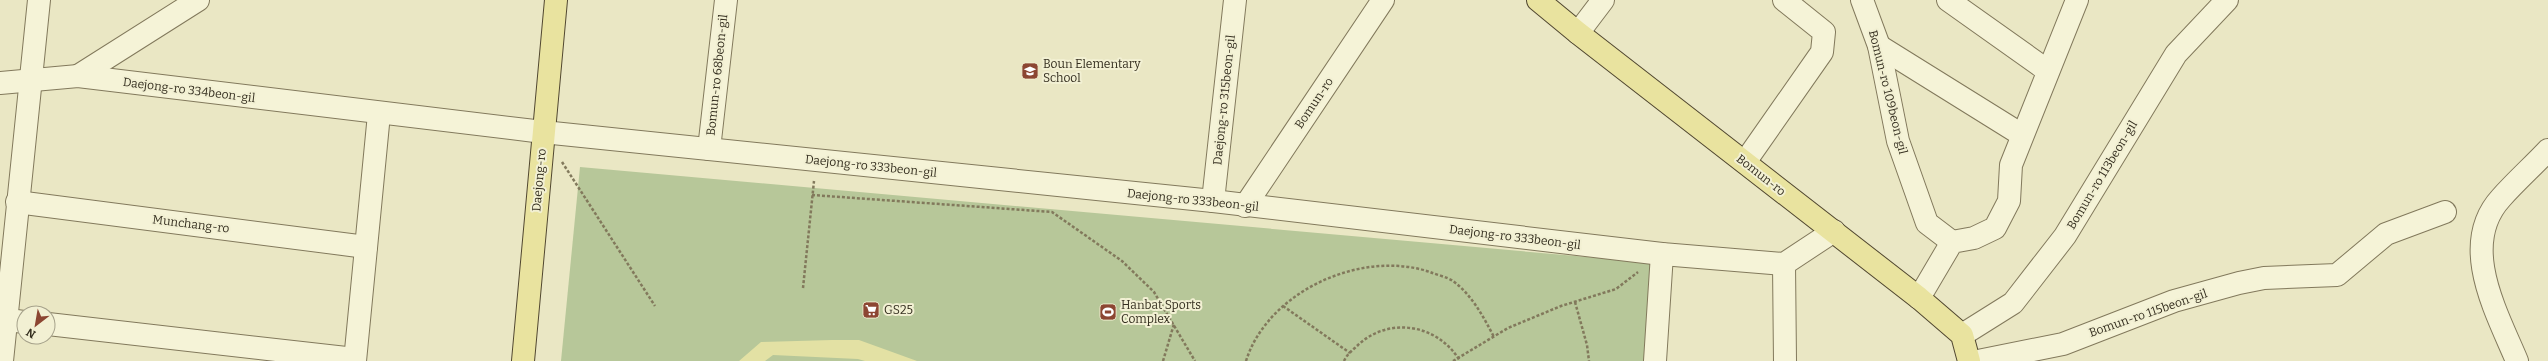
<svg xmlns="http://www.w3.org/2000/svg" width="2548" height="361" font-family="Bitter,serif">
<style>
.green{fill:#b7c799}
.sand{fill:#e3e1a4}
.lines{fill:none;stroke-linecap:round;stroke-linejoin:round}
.minor-casing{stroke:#82795c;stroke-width:24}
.major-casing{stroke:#514730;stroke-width:24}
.path{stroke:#82795c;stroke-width:2.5;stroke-dasharray:3 2;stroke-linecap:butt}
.minor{stroke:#f5f3d7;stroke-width:22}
.major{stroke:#e9e39f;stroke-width:22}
.labels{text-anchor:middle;stroke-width:4;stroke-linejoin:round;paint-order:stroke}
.poi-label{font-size:12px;fill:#342e1f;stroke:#f2f0d3;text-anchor:start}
.street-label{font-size:12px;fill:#342e1f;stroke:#f2f0d3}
</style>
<rect width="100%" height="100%" fill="#eae7c4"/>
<path class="green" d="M580,167L1654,263L1647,361H561Z"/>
<path class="sand" d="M832,340H859L917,361H865L858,359L773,355L765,361H739L761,342Z"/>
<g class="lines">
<g class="minor-casing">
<g id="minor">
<path d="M1862,0L1879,46L1898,141L1927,223L1952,242"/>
<path d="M1948,0L2048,71"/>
<path d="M1578,33L1603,0"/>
<path d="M1879,46L2022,135"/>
<path d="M78,76L198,0"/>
<path d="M0,83L78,76L543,132L1213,201L1662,254L1784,264L1834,231"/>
<path d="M709,149L726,0"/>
<path d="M1745,162L1822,52L1824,32L1784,0"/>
<path d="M1213,201L1235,0"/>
<path d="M17,202L366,247"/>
<path d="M1245,206L1383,0"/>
<path d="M1784,264L1785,361"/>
<path d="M1919,298L1952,242L1974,238L1995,228L2009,201L2011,165L2077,0"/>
<path d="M0,319L24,322"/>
<path d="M48,324L355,359"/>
<path d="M1962,335L2013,303L2065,236L2176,54L2227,0"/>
<path d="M2,361L39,0"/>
<path d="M355,361L379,114"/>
<path d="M1655,361L1662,254"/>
<path d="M1978,361L2063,344L2174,301L2239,283L2264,278L2337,275L2386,234L2445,212"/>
<path d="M2517,361C2497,313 2458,245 2501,198C2516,181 2533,166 2548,150"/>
</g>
</g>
<g class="major-casing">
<g id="major">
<path d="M1538,0L1578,33L1919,298L1962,335L1969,361"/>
<path d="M523,361L556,0"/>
</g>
</g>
<g class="path">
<path d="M562,162L655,306"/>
<path d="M812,195L1052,212L1122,261L1154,292L1195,361"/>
<path d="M803,288L814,181"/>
<path d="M1575,302L1587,345L1589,361"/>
<path d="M1283,306L1350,353"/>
<path d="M1163,361L1174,324"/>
<path d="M1246,361C1268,291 1362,249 1430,272C1437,275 1447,277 1453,281C1472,295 1483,316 1494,337"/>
<path d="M1344,361C1347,354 1353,350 1358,345C1389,316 1438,324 1460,361"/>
<path d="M1453,361L1508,328L1561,306L1616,289L1638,272"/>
</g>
<use href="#minor" class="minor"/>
<use href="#major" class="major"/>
</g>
<defs>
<g id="school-square" transform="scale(0.9)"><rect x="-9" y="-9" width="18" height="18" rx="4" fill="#8c4632" stroke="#f2f0d3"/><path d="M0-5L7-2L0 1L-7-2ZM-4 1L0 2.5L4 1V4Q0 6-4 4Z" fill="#fff"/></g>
<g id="supermarket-square" transform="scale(0.9)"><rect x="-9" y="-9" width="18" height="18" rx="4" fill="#8c4632" stroke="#f2f0d3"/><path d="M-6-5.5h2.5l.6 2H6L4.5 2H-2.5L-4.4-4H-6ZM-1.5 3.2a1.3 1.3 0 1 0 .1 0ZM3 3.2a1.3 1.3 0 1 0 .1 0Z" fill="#fff"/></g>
<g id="stadium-square" transform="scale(0.9)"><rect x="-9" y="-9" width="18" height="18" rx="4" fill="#8c4632" stroke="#f2f0d3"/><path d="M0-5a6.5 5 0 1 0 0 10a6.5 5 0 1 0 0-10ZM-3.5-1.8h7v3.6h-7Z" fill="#fff"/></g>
</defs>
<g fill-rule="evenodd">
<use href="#school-square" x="1030" y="71"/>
<use href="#supermarket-square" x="871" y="310"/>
<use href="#stadium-square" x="1108" y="312"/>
</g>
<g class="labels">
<g class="poi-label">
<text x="1043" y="68">Boun Elementary<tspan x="1043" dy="14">School</tspan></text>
<text x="1121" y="309">Hanbat Sports<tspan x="1121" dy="14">Complex</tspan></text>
<text x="884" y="314">GS25</text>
</g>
<g class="street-label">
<text transform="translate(717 75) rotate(-84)" y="4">Bomun-ro 68beon-gil</text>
<text transform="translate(189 90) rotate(7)" y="4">Daejong-ro 334beon-gil</text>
<text transform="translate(1888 92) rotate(76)" y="4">Bomun-ro 109beon-gil</text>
<text transform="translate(1224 100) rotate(-84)" y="4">Daejong-ro 315beon-gil</text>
<text transform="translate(1314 103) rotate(-56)" y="4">Bomun-ro</text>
<text transform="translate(871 166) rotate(6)" y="4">Daejong-ro 333beon-gil</text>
<text transform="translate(1761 175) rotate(38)" y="4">Bomun-ro</text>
<text transform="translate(2102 175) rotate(-59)" y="4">Bomun-ro 113beon-gil</text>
<text transform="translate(539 180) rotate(-85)" y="4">Daejong-ro</text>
<text transform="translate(1193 200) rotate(6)" y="4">Daejong-ro 333beon-gil</text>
<text transform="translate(191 224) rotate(7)" y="4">Munchang-ro</text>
<text transform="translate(1515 237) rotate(7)" y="4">Daejong-ro 333beon-gil</text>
<text transform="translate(2148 313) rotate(-19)" y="4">Bomun-ro 115beon-gil</text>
</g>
</g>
<g transform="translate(36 325) rotate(211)"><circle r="19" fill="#f2f0d3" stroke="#a6a28b"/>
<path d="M0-3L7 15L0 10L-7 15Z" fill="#8c4632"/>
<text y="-6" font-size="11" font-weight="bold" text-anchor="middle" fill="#342e1f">N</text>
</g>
</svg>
